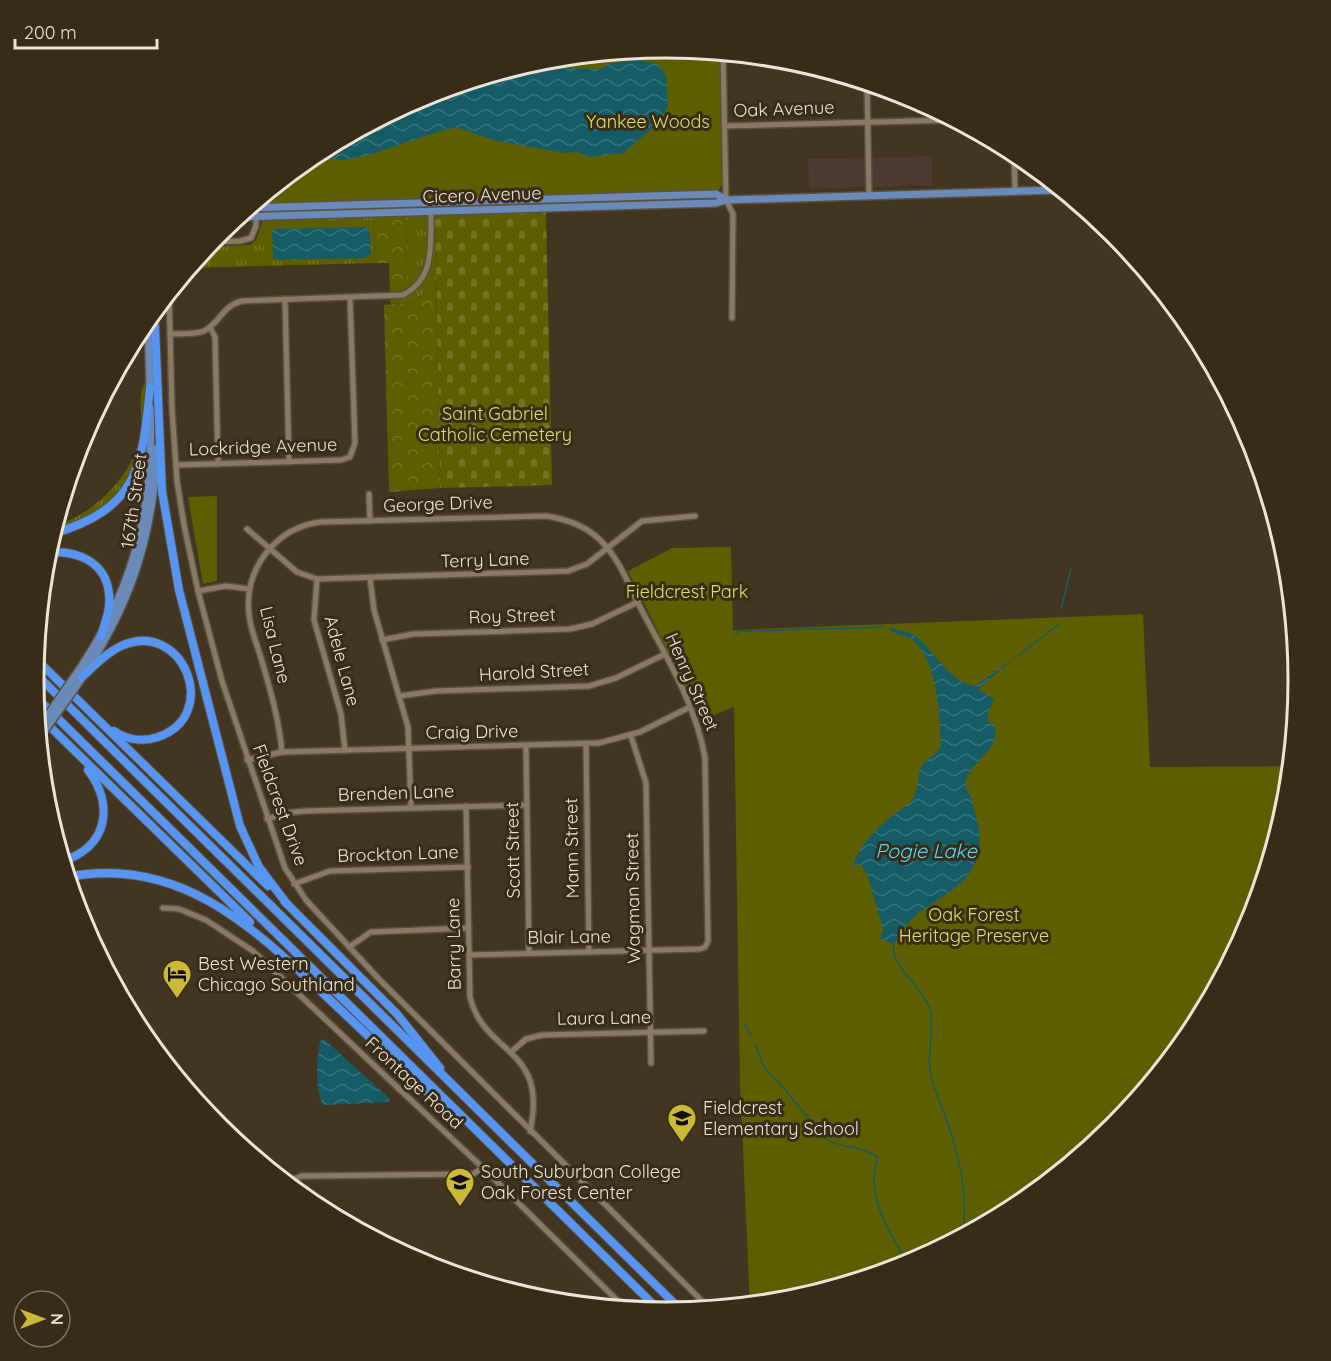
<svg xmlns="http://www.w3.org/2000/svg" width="1331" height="1361" font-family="Quicksand,sans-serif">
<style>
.commercial{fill:#4d3b32}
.grass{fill:url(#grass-tufts)}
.forest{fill:url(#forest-crowns)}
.cemetery{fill:url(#cemetery-stones)}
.park{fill:#5c5e00}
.water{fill:url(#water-waves)}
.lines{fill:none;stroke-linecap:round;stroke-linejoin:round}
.stream{stroke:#145b66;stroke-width:1.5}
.minor-casing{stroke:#5c513f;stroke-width:8}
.major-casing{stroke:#5c513f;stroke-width:10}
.highway-casing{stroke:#5c513f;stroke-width:10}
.minor{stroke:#897a64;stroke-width:5}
.major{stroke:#6a8ab9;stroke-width:7}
.highway{stroke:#5695f2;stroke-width:8}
.major-bridge-casing{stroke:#5c513f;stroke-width:10;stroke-linecap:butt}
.major-bridge{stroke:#6a8ab9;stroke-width:7}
.labels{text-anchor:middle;stroke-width:6;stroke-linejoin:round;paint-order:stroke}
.street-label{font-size:18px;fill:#ece4d7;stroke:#382b17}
.park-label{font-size:18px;fill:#dce067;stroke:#382b17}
.poi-label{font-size:18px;fill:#ece4d7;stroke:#382b17;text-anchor:start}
.water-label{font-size:20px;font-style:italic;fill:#58d9ed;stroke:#382b17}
.rim{fill:none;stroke:#ece4d7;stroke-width:3}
</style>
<defs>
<pattern id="grass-tufts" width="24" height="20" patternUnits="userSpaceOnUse" patternTransform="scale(1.5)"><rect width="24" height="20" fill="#5c5e00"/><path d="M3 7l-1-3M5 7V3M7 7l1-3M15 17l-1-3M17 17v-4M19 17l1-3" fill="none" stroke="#747524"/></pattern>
<pattern id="forest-crowns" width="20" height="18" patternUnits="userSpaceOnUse" patternTransform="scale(1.5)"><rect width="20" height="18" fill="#5c5e00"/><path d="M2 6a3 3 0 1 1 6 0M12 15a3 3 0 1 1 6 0" fill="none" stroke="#747524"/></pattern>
<pattern id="cemetery-stones" width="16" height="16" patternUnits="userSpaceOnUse" patternTransform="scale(1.5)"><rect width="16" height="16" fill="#5c5e00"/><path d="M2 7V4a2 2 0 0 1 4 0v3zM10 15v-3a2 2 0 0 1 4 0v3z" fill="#747524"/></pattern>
<pattern id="water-waves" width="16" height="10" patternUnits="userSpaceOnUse" patternTransform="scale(1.5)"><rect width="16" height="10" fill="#145b66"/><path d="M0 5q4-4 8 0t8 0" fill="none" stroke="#36727b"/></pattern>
</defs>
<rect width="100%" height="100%" fill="#423521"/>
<g class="commercial">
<path d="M932,156V185L873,187L872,158Z"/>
<path d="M867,158V187L809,189L808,159Z"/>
</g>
<g class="grass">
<path d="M435,215L436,282L415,302L391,304L390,295L407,282L406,216Z"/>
<path d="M373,217L375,263L190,268L207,247L250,245L256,240L263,220Z"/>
<path d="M146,381C150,450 127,513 53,530L55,525C95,515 136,472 141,431C143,414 136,395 146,381Z"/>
</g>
<g class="forest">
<path d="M406,216L407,282L400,290L390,295L389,263H375L373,217Z"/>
<path d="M436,282L440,488L389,492L384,305L415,302Z"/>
</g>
<path class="cemetery" d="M546,211L552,485L440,488L435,215Z"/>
<g class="park">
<path d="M666,48L720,53L722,185L717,192L253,205L314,154L424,96L542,60Z"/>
<path d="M217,496V581L203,584L188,497Z"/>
<path d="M731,547L733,630L1143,614L1150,767L1290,766L1286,804L1250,923L1191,1032L1112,1128L1017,1207L907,1265L789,1301L750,1305L740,1084L734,707L702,720L628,571L672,548Z"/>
</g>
<g class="water">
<path d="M638,60L657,64L666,75L668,105L661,121L623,153L591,157L577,152L565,153L497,141L459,128L447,129L369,155L343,160L312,156L424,96L521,67L599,69L613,63Z"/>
<path d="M365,227L370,233L371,253L365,258L278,260L273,258L272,232L274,229Z"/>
<path d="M891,628C898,630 907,631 914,635C935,650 948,682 975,686L1019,655L978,689L994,699L988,713V722L994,725C1003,747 973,760 966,779C963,788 970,793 972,801C976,817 982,833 979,850C973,885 940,896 916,915C907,923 900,933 894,944L880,939L883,929L867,874L860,864L853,866C857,846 879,827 893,815C899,810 908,806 912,800C919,790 917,779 920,769C925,758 937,756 941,745C939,715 938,657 910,638C904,635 895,634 888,630Z"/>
<path d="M324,1039L389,1098L390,1102L323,1105C314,1087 317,1060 320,1041Z"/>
</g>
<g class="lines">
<g class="stream">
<path d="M1061,609L1071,569"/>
<path d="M734,635L740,631L883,627"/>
<path d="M1019,655L1058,625"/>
<path d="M894,944C889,965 923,987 930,1010C935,1030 927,1050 930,1070C934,1094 947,1116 953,1140C963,1173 967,1201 963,1235"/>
<path d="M745,1024L751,1035"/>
<path d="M755,1043C760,1058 763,1071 776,1079L826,1139C842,1150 863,1144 878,1158C864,1195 890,1234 909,1264"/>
</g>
<g class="minor-casing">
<g id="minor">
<path d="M723,54L726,200L733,214L732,318"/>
<path d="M867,84L869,196"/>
<path d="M725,126L952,120"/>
<path d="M1014,153L1015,191"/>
<path d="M211,242L240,241L251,238L256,226V213"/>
<path d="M169,293L172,409L177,481L184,525L198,591L222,681L285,868L306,900L378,978L710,1309"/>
<path d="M285,299L289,462"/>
<path d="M210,327L215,337L218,464"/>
<path d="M170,334C181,333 194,335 204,331C220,323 223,305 242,301L403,295C436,278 430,244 431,212"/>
<path d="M176,465L341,460L350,457L355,443L350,298"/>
<path d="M369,494L370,521"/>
<path d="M247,529L297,572L317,579L568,571L587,564L642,521L695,516"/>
<path d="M370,578L374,610L408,727L411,808"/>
<path d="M317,579L314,620L341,714L345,750"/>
<path d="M198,591L226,586L249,589"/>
<path d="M382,640L413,634L570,629L592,624L638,602"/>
<path d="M399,696L436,691L589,686L616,678L665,654"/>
<path d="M631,736L646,783L651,1063"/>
<path d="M586,744L589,952"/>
<path d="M526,746L529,953"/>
<path d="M282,752C279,719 270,689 261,658C257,644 250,629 249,614C244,568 276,528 320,522L546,516C566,519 586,526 600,540C619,558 628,584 640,607C665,655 696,704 705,758L708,941L705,947L700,949L469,955"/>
<path d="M247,760L282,752L599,743L640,732L690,707"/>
<path d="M466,806L470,997C484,1056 549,1046 530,1131"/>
<path d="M267,819L286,813L305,811L527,805"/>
<path d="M294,884L330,871L468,867"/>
<path d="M163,908L179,909L206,920L253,951L483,1168L626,1309"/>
<path d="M349,947L371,932L469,928"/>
<path d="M511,1052L526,1039L542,1035L704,1031"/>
<path d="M285,1182L302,1176L473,1174L483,1168"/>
</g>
</g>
<g class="major-casing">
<g id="major">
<path d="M249,208L716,194L726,200"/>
<path d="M238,217L716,203L726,200L1059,190"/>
<path d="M154,311L155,332"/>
<path d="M148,319L150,391"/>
<path d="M70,683C131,598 155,513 150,408"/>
<path d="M75,688C128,610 153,542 157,448"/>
<path d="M39,739L45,730"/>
</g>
</g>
<g class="highway-casing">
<g id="highway">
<path d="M155,326L162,491L179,590L240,826L259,867L287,904"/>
<path d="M52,534C138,509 142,468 150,388"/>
<path d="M46,553C75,549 106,561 109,594C111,608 105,623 101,636"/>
<path d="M35,658L268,886"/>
<path d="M34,672L682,1311"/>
<path d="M82,677C94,666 106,653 121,646C183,618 222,715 158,737C143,742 127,740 114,731"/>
<path d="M34,695L662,1313"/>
<path d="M36,713L250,922"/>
<path d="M63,861C107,847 115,806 88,770"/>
<path d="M67,877C180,855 254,928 328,998C365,1033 403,1069 440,1104L455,1114"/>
<path d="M285,902L397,1014L440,1068"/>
</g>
</g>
<use href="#minor" class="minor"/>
<use href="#major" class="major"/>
<use href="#highway" class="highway"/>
<g class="major-bridge-casing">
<g id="major-bridge">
<path d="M41,725L70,683"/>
<path d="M45,730L75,688"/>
</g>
</g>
<use href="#major-bridge" class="major-bridge"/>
</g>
<defs>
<g id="hotel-pin" transform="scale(1.5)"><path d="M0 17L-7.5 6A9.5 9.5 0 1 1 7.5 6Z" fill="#cdb938" stroke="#382b17"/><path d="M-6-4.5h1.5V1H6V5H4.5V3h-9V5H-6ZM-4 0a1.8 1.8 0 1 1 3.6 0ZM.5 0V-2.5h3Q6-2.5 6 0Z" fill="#111"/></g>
<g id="school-pin" transform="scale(1.5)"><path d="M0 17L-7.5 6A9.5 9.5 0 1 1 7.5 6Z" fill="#cdb938" stroke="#382b17"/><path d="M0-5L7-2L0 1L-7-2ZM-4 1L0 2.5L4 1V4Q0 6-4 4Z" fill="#111"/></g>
<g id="university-pin" transform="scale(1.5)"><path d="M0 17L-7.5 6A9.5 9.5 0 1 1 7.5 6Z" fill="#cdb938" stroke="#382b17"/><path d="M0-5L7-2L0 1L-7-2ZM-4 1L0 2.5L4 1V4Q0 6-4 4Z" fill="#111"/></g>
</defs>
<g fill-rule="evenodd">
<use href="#hotel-pin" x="177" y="974"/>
<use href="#school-pin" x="682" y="1118"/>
<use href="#university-pin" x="460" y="1182"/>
</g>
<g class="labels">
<g class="street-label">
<text transform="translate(784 109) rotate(-2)" y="6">Oak Avenue</text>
<text transform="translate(482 195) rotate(-2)" y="6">Cicero Avenue</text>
<text transform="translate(263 447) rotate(-2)" y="6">Lockridge Avenue</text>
<text transform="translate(134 501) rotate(-82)" y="6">167th Street</text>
<text transform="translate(438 504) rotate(-2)" y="6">George Drive</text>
<text transform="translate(485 560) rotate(-2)" y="6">Terry Lane</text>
<text transform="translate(512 616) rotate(-2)" y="6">Roy Street</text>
<text transform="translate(275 645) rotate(76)" y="6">Lisa Lane</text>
<text transform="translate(342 661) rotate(75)" y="6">Adele Lane</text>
<text transform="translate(534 672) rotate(-3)" y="6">Harold Street</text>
<text transform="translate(692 682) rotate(66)" y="6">Henry Street</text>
<text transform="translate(472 732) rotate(-1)" y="6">Craig Drive</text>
<text transform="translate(396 793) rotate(-2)" y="6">Brenden Lane</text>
<text transform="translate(280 805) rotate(70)" y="6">Fieldcrest Drive</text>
<text transform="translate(572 848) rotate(-91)" y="6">Mann Street</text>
<text transform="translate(513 850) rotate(-91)" y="6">Scott Street</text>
<text transform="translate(398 854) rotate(-2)" y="6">Brockton Lane</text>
<text transform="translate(633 898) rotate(-91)" y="6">Wagman Street</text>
<text transform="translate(569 937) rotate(-1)" y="6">Blair Lane</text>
<text transform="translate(454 944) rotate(-91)" y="6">Barry Lane</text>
<text transform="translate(604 1018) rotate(-1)" y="6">Laura Lane</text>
<text transform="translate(414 1083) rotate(43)" y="6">Frontage Road</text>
</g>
<g class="park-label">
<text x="648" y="128">Yankee Woods</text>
<text x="495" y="420">Saint Gabriel<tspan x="495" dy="21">Catholic Cemetery</tspan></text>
<text x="687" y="598">Fieldcrest Park</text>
<text x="974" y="921">Oak Forest<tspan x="974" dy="21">Heritage Preserve</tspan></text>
</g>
<g class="poi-label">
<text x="198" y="970">Best Western<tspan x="198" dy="21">Chicago Southland</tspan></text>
<text x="703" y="1114">Fieldcrest<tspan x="703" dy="21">Elementary School</tspan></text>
<text x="481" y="1178">South Suburban College<tspan x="481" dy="21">Oak Forest Center</tspan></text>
</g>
<g class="water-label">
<text x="926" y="858">Pogie Lake</text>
</g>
</g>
<path d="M0 0H1331V1361H0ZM44 680a622 622 0 1 1 1244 0a622 622 0 1 1-1244 0Z" fill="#382b17" fill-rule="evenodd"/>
<path class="rim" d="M44 680a622 622 0 1 1 1244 0a622 622 0 1 1-1244 0Z"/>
<g transform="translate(42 1319) rotate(90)"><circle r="28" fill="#382b17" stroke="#807564" stroke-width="1.5"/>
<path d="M0-4.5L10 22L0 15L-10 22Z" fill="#cdb938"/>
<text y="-9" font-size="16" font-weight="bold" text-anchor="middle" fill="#ece4d7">N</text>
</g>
<path d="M15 39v9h142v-9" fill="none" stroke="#ece4d7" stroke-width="3"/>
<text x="24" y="39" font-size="18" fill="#ece4d7" stroke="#382b17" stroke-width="4.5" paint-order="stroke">200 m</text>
</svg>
